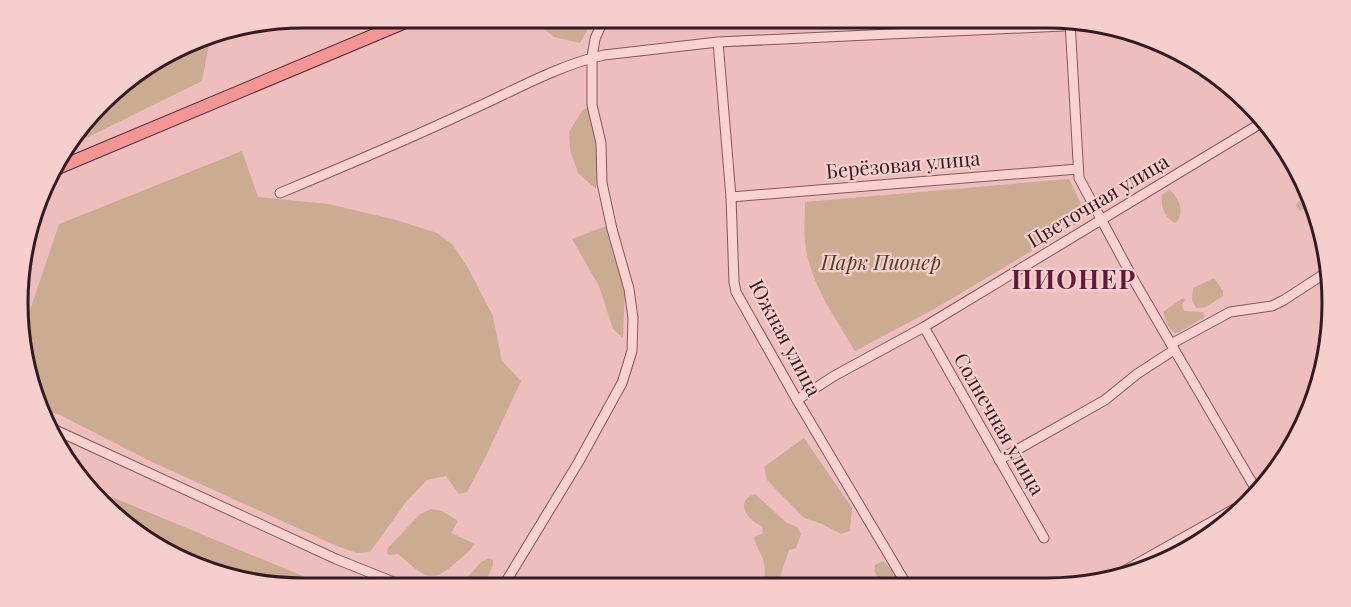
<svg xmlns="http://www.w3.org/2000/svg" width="1351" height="607" font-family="'Playfair Display',serif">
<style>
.green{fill:#cbab92}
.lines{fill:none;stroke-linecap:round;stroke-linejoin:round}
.minor-casing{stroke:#85575d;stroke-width:11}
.major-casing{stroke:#522b33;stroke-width:14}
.minor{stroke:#f8d1d0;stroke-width:9}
.major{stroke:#f29594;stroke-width:12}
.labels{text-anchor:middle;stroke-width:4.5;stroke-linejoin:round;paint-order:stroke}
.street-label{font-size:20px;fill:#341b20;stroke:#f5cecd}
.park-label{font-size:20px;font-style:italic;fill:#503d22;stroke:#f5cecd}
.district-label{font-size:26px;font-weight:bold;letter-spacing:1.5px;fill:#601b3b;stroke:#f5cecd}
.rim{fill:none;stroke:#341b20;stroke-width:3}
</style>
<rect width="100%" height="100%" fill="#edbebd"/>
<g class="green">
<path d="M531,18H594L580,43L554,37Z"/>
<path d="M211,33L202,81L68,147L116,89Z"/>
<path d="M590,105L599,143L596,189L578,173L570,150L569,132L582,111Z"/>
<path d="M242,151L258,197L328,204L396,220L437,233L453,245L468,268L493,316L502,361L521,381L486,456L467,492L459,494L446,476L427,480L406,502L370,552L357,553L337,546L150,461L58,414L43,412L23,359V331L59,224Z"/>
<path d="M1069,179L1085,212L1075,225L936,308L855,351C836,319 812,286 806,249C803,234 805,218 805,202Z"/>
<path d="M1169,190C1179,196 1186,215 1175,223C1165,218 1160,207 1162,195Z"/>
<path d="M1305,197H1308L1314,208L1298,210L1296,204Z"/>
<path d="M606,226L625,285L623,338L613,329L599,286L572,239Z"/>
<path d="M1214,278L1223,291V296L1206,307L1196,308L1192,300L1193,288Z"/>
<path d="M1183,298L1185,300L1182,305L1184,311L1203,312L1205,317L1179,332L1174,333L1168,326L1163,312Z"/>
<path d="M804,438L852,508L850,531L841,534L822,524L804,518L767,480L764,467Z"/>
<path d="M90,488L327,586L328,589H303L195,567L115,518Z"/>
<path d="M755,494L787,523L797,527L801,534L796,548L789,550L777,586L768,588C762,581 766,573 764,564C763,554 755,547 754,537L763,533L762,526C748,521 733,501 755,494Z"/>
<path d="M431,509L442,511L458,521L451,533L475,544C469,552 461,558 454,564C428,588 420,571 398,554L389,555L387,553L388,548L420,514Z"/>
<path d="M1242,509L1222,530L1157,567L1133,573Z"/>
<path d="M489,558L493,560V565L483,588L457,589L481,562Z"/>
<path d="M883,561L891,568L904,587H884L874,571L875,565Z"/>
</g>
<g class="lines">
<g class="minor-casing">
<g id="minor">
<path d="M1070,22L1079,178L1136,284L1258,493"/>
<path d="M718,42L731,197L734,282L736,292L797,400L908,587"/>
<path d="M280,193C345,166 409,139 473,109C515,90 559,65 604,55L718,42L1085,25"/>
<path d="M731,197L1078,169"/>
<path d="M924,327L1044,538"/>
<path d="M1171,344L1230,312L1272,306L1284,300L1327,272"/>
<path d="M797,400L834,376L924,327L1263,122"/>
<path d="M49,427L336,559L411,589"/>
<path d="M999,460L1105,400L1137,374L1174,350"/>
<path d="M1108,580L1252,499"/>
<path d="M502,588L578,463L622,383L632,351L633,318L629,289L612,229L602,183L601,143L592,105V57L595,39L604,18"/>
</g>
</g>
<g class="major-casing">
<path id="major" d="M53,170L415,18"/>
</g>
<use href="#minor" class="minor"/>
<use href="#major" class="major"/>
</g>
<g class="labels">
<g class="street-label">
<text transform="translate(903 165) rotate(-5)" y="7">Берёзовая улица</text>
<text transform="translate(1098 201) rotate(-31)" y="7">Цветочная улица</text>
<text transform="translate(785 338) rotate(62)" y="7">Южная улица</text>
<text transform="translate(999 424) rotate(60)" y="7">Солнечная улица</text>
</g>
<g class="park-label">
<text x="881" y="270">Парк Пионер</text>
</g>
<g class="district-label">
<text x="1074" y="289">ПИОНЕР</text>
</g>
</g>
<path d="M0 0H1351V607H0ZM303 28H1047A275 275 0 0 1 1322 303V303A275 275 0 0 1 1047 578H303A275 275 0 0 1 28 303V303A275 275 0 0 1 303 28Z" fill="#f5cecd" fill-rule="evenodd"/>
<path class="rim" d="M303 28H1047A275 275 0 0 1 1322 303V303A275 275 0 0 1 1047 578H303A275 275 0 0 1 28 303V303A275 275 0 0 1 303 28Z"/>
</svg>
